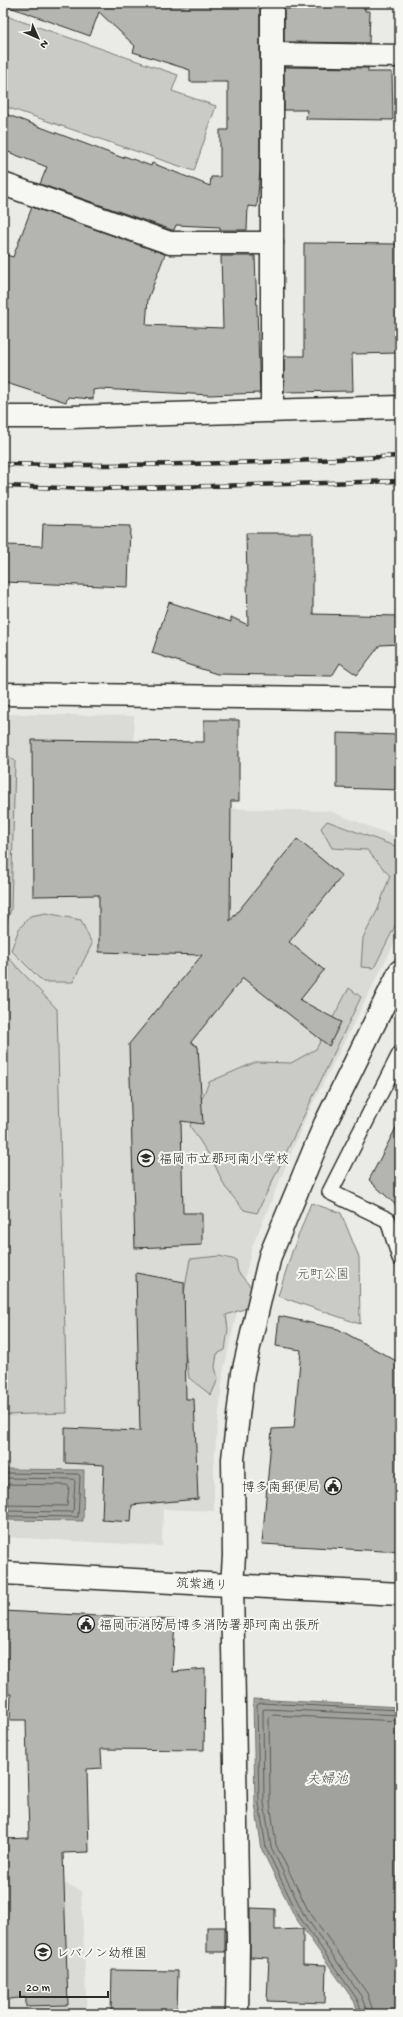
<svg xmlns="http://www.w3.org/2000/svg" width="403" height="2017" font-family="'Gochi Hand','Klee One',sans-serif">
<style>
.built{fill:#dadad6}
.green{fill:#cacac7;stroke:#7a7a79}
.water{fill:#a1a19e;stroke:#727270}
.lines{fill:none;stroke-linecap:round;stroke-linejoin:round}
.shore{stroke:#5a5a59;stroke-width:1}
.building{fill:#b4b4b1;stroke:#2b2b2b}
.service-casing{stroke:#2b2b2b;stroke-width:18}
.minor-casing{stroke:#2b2b2b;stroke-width:25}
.tertiary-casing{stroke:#2b2b2b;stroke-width:25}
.service{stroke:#f6f6f2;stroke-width:15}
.minor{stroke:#f6f6f2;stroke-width:22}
.tertiary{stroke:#f6f6f2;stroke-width:22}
.rail-casing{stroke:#2b2b2b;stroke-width:4.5}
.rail{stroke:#f6f6f2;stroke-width:3;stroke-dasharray:9;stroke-linecap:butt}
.labels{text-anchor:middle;stroke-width:4;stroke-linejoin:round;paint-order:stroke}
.poi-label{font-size:13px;fill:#2b2b2b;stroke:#f6f6f2;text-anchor:start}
.park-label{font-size:13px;fill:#535352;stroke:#f6f6f2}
.street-label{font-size:13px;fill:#2b2b2b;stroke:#f6f6f2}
.water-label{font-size:14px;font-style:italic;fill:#545453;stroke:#f6f6f2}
</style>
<rect width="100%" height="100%" fill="#eaeae6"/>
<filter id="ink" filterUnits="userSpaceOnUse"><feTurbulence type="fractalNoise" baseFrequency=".025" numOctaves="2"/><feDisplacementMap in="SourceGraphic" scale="8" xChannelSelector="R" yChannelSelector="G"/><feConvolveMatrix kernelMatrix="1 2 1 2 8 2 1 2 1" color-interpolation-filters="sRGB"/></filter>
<g filter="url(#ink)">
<g class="built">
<path d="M3,714L134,716V806L329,811L400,838V932L308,1113L252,1247L223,1373L214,1461V1511L163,1509L162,1546L3,1537Z"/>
<path d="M3,1860L81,1890L87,2014H3Z"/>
</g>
<g class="green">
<path d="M3,15L178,75L172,91L216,106L194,171L3,106Z"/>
<path d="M3,752L15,761L11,909L3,935Z"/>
<path d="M327,821L400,848V916L374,968L361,967L363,938L378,909L390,876L367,850L332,848L321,828Z"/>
<path d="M46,913L81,920L92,944L73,982H43L11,950L19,929L30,916Z"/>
<path d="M3,952L57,1009L67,1413L3,1415Z"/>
<path d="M349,988L361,997L257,1213L244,1210L225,1187L213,1161L190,1126L209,1082L256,1062L291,1063L316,1049Z"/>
<path d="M311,1203L341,1213L359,1257L360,1324L278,1296L292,1252Z"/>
<path d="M219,1256L236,1260L238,1272L256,1293L253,1306L226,1315L228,1329L225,1350L217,1354L215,1367L218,1379L211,1395L189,1378L180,1316L190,1259Z"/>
</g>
<g class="water">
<path d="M3,1469L84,1470L83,1521L3,1520Z"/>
<path d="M253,1699L400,1707V2014H359L354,2001L295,1917L262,1850L255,1804Z"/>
</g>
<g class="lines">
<g class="shore">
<path d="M3,1473L78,1474L80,1476L78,1517L3,1516"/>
<path d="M3,1478L73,1479L75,1481L73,1512L3,1511"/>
<path d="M3,1484L67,1485L69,1487L67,1506L3,1505"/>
<path d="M363,2014L357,1999L298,1915L266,1848L259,1803L257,1705L260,1703L400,1710"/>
<path d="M368,2014L361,1996L303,1913L271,1847L264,1803L263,1710L265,1709L400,1715"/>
<path d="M374,2014L367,1993L308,1910L276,1845L270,1802L269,1717L271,1715L400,1721"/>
</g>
</g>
<g class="building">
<path d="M8,3H235L258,5V8H260V170L257,207L248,206L247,230H220V227L176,225L174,230H172L40,184L47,167L3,150V113L123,158L124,156L151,166L152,163L210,186L211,177H220V130H228V82H190V70L133,52L135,46L99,12L90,36L7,6Z"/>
<path d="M307,3H365V11H370L369,43L284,42V9H307Z"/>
<path d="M284,67L368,68V72H392L393,120L306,119L307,110H284Z"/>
<path d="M32,207L165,254L148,299L146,325L223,328L221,256H255L260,393L210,395L100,389L93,390V399L68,397L66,402L3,382V254L13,257Z"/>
<path d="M304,243L400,244V353L352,354L353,391L284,392V356H304Z"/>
<path d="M43,524L130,526L128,587L3,582V545L42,546Z"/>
<path d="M246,533H313V614L400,616V644L380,645L357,675L340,663L332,676L217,674L152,653L169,602L231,622V617L248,625Z"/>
<path d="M204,720H239V801H231L230,921L297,839L342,876L289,942L324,970L300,1000L341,1022L329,1046L243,978L191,1042L198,1047L203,1124L181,1121L183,1213H202V1245L135,1248L129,1044L202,955L99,952V895L33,896L32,740L204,742Z"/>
<path d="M337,733L400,735V790L337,788Z"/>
<path d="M400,1120V1209L369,1180Z"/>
<path d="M136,1273L184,1282L186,1399H194L198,1499L132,1505L131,1522L102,1520L104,1465L65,1463V1428L140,1431Z"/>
<path d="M279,1316L338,1329L400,1363V1552L262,1544L272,1429L294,1428L301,1350L276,1346Z"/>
<path d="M3,1611L175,1620L172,1672L205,1669L204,1750L101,1749L102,1768L87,1769L89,1852L63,1853L68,2005L26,2006V1997L3,2000V1839L29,1838L26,1720H10L11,1694H3Z"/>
<path d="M250,1908L275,1909V1930L303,1929V1964L326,1965L325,2003L267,2001L269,1958L250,1957Z"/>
<rect x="207" y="1927" width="18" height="25"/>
<path d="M112,1970L178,1971L177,2014H111Z"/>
</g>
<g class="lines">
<g class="service-casing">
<path id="service" d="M400,1054L330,1192L388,1220L400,1258"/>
</g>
<g class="minor-casing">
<g id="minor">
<path d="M272,54V3"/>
<path d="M3,184L170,243H272"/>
<path d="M272,411V54L400,56"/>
<path d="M3,417H70L400,407"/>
<path d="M3,694L400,699"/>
<path d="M237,2014L238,1942L232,1585L234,1556L233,1459L243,1373L270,1256L325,1124L400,971"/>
</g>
</g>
<g class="tertiary-casing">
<path id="tertiary" d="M3,1573L400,1594"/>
</g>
<use href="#service" class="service"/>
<use href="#minor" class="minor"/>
<use href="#tertiary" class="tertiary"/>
<g class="rail-casing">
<g id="rail">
<path d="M3,464C135,467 268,463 400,456"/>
<path d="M3,486L94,489L400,481"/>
</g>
</g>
<use href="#rail" class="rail"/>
</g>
</g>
<defs>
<g id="school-ring" transform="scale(0.9)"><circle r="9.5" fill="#f6f6f2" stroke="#2b2b2b" stroke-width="1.5"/><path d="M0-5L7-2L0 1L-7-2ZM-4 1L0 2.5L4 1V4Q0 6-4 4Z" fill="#2b2b2b"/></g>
<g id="civic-ring" transform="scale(0.9)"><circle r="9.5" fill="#f6f6f2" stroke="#2b2b2b" stroke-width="1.5"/><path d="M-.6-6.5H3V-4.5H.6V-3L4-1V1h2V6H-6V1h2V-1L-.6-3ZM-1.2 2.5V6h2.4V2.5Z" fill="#2b2b2b"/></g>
</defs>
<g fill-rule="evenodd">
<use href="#school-ring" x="146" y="1158"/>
<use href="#civic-ring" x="333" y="1486"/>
<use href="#civic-ring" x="86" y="1624"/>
<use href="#school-ring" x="43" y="1952"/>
</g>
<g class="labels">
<g class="poi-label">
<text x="159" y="1163">福岡市立那珂南小学校</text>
<text x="320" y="1491" text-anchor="end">博多南郵便局</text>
<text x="99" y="1629">福岡市消防局博多消防署那珂南出張所</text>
<text x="56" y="1957">レバノン幼稚園</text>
</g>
<g class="park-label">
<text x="323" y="1278">元町公園</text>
</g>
<g class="street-label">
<text transform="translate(202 1583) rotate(3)" y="5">筑紫通り</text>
</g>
<g class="water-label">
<text x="327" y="1783">夫婦池</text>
</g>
</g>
<rect width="403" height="2017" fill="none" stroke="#f6f6f2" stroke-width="16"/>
<rect x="8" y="8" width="387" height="2001" fill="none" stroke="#2b2b2b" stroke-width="1.5" filter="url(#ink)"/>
<g transform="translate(38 38) rotate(135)" stroke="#f6f6f2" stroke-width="3" paint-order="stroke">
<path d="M0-3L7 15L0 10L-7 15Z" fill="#2b2b2b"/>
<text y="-6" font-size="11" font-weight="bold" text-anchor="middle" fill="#2b2b2b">N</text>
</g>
<path d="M20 1991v6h88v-6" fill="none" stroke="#2b2b2b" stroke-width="2"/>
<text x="26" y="1991" font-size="12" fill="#2b2b2b" stroke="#f6f6f2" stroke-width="3" paint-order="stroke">20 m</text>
</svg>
